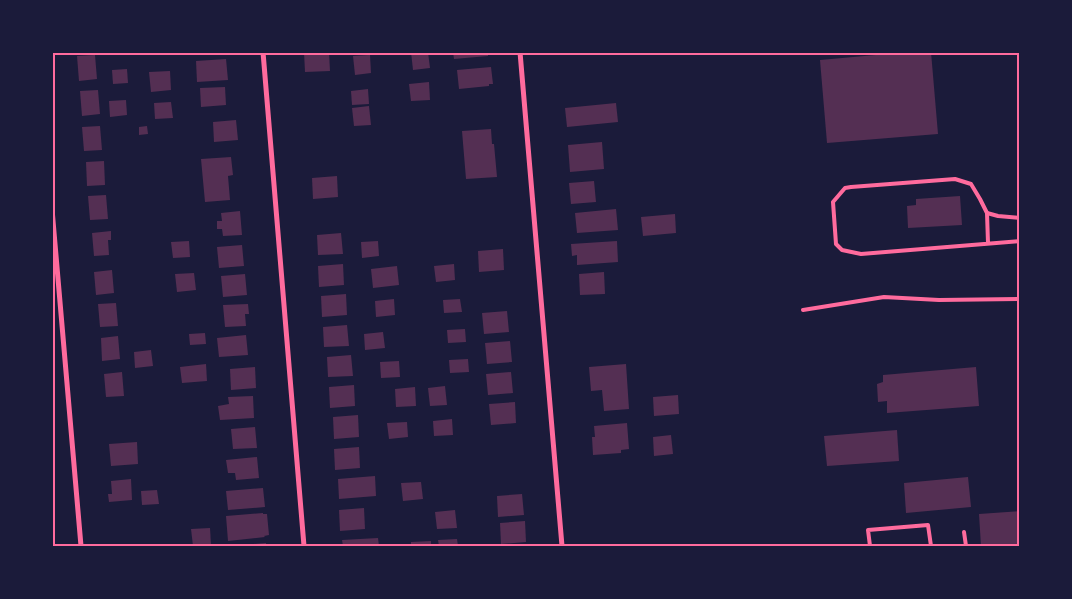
<svg xmlns="http://www.w3.org/2000/svg" width="1072" height="599" font-family="'Golos Text',sans-serif">
<style>
.building{fill:#542f53}
.lines{fill:none;stroke-linecap:round;stroke-linejoin:round}
.service{stroke:#ff6b9d;stroke-width:4}
.minor{stroke:#ff6b9d;stroke-width:5}
.neatline{fill:none;stroke:#ff6b9d;stroke-width:2}
</style>
<rect width="100%" height="100%" fill="#1b1b3a"/>
<g class="building">
<path d="M304,52H329L330,71L305,72Z"/>
<path d="M411,52H428L430,68L413,70Z"/>
<path d="M453,52H488V56L454,59Z"/>
<path d="M909,52H931L938,134L827,143L820,60Z"/>
<path d="M95,55L97,79L79,81L77,56Z"/>
<path d="M370,55L371,73L355,75L353,56Z"/>
<path d="M226,59L228,80L197,82L196,61Z"/>
<path d="M491,67L493,84H489V86L459,89L457,70Z"/>
<path d="M127,69L128,83L113,84L112,70Z"/>
<path d="M170,71L171,90L151,92L149,72Z"/>
<path d="M429,82L430,100L411,101L409,84Z"/>
<path d="M225,87L226,105L201,107L200,88Z"/>
<path d="M368,89L369,104L352,105L351,91Z"/>
<path d="M98,90L100,114L82,116L80,91Z"/>
<path d="M126,100L127,115L110,117L109,101Z"/>
<path d="M171,102L173,118L155,119L154,103Z"/>
<path d="M616,103L618,122L567,127L565,108Z"/>
<path d="M369,106L371,125L354,126L352,108Z"/>
<path d="M236,120L238,140L214,142L213,122Z"/>
<path d="M100,126L102,150L84,151L82,127Z"/>
<path d="M147,126L148,134L139,135V127Z"/>
<path d="M491,129L492,144H494L497,177L466,179L462,131Z"/>
<path d="M602,142L604,169L570,172L568,145Z"/>
<path d="M231,157L233,175L228,176L230,200L205,202L201,159Z"/>
<path d="M104,161L105,185L87,186L86,162Z"/>
<path d="M337,176L338,197L313,199L312,178Z"/>
<path d="M594,181L596,202L571,204L569,183Z"/>
<path d="M106,195L108,219L90,220L88,196Z"/>
<path d="M960,196L962,225L908,228L907,206L916,205V199Z"/>
<path d="M616,209L618,230L577,233L575,213Z"/>
<path d="M240,211L242,235L223,236L222,229H217V221H222L221,213Z"/>
<path d="M675,214L676,233L643,236L641,217Z"/>
<path d="M111,231V240H108L109,255L94,256L92,233Z"/>
<path d="M341,233L343,254L318,255L317,235Z"/>
<path d="M189,241L190,257L173,258L171,242Z"/>
<path d="M378,241L379,256L362,258L361,242Z"/>
<path d="M617,241L618,262L577,265V255L572,256L571,244Z"/>
<path d="M242,245L244,266L219,268L217,247Z"/>
<path d="M503,249L504,270L479,272L478,251Z"/>
<path d="M343,264L344,285L319,287L318,266Z"/>
<path d="M454,264L455,280L436,282L434,266Z"/>
<path d="M397,266L399,285L373,288L371,269Z"/>
<path d="M112,270L114,293L96,295L94,272Z"/>
<path d="M604,272L605,294L580,295L579,274Z"/>
<path d="M194,273L196,290L177,292L175,274Z"/>
<path d="M245,274L247,295L223,297L221,276Z"/>
<path d="M346,294L347,315L322,317L321,296Z"/>
<path d="M394,299L395,315L376,317L375,301Z"/>
<path d="M460,299L462,312L444,313L443,300Z"/>
<path d="M116,303L118,326L100,327L98,304Z"/>
<path d="M248,304L249,314H245L246,326L225,327L223,305Z"/>
<path d="M507,311L509,332L484,334L482,313Z"/>
<path d="M347,325L349,346L324,347L323,327Z"/>
<path d="M465,329L466,342L448,343L447,330Z"/>
<path d="M383,332L385,348L365,350L364,334Z"/>
<path d="M205,333L206,344L190,345L189,334Z"/>
<path d="M246,335L248,355L219,357L217,338Z"/>
<path d="M118,336L120,359L102,361L101,338Z"/>
<path d="M510,341L512,362L487,364L485,343Z"/>
<path d="M151,350L153,366L135,368L134,352Z"/>
<path d="M351,355L353,376L328,377L327,357Z"/>
<path d="M468,359L469,372L450,373L449,360Z"/>
<path d="M399,361L400,377L381,378L380,362Z"/>
<path d="M206,364L207,381L182,383L180,367Z"/>
<path d="M626,364L629,409L604,411L602,390L591,391L589,367Z"/>
<path d="M255,367L256,388L231,390L230,369Z"/>
<path d="M976,367L979,406L887,413V401L878,402L877,384L883,382V375Z"/>
<path d="M122,372L124,396L106,397L104,374Z"/>
<path d="M511,372L513,393L488,395L486,374Z"/>
<path d="M354,385L355,406L330,408L329,387Z"/>
<path d="M445,386L447,405L430,406L428,388Z"/>
<path d="M415,387L416,406L396,407L395,389Z"/>
<path d="M678,395L679,414L654,416L653,397Z"/>
<path d="M253,396L254,418L220,420L218,406L229,404L228,397Z"/>
<path d="M515,402L516,423L491,425L489,404Z"/>
<path d="M358,415L359,437L334,439L333,417Z"/>
<path d="M452,419L453,435L434,436L433,421Z"/>
<path d="M407,422L408,437L389,439L387,423Z"/>
<path d="M627,423L629,449L621,450V453L593,455L592,437H595L594,426Z"/>
<path d="M255,427L257,448L233,449L231,429Z"/>
<path d="M897,430L899,461L827,466L824,436Z"/>
<path d="M671,435L673,454L654,456L653,437Z"/>
<path d="M137,442L138,464L111,466L109,444Z"/>
<path d="M359,447L360,468L335,470L334,449Z"/>
<path d="M257,457L259,478L236,480L235,473H228L226,460Z"/>
<path d="M375,476L376,496L339,499L338,479Z"/>
<path d="M968,477L971,507L906,513L904,483Z"/>
<path d="M131,479L132,500L109,502L108,494H112L111,481Z"/>
<path d="M421,482L423,499L403,501L401,483Z"/>
<path d="M263,488L265,507L228,510L226,491Z"/>
<path d="M157,490L159,504L142,505L141,491Z"/>
<path d="M522,494L524,515L498,517L497,496Z"/>
<path d="M364,508L365,529L340,531L339,510Z"/>
<path d="M455,510L457,528L437,529L435,512Z"/>
<path d="M1020,511V546H981L979,514Z"/>
<path d="M263,513V514H267L269,535L264,536L265,537L228,541L226,516Z"/>
<path d="M525,521L526,542L501,544L500,523Z"/>
<path d="M210,528L211,545L193,546L191,529Z"/>
<path d="M378,538L379,546H343L342,540Z"/>
<path d="M457,539L458,546H439L438,540Z"/>
<path d="M431,541V546H411V542Z"/>
<path d="M266,543V544H270V546H243L242,545Z"/>
</g>
<g class="lines">
<g class="service">
<path d="M987,213L998,216L1020,218"/>
<path d="M988,243L987,213L980,199L971,184L955,179L851,187L845,188L833,202L836,244L842,250L861,254L1020,241"/>
<path d="M803,310L884,297L939,300L1020,299"/>
<path d="M964,532L966,546"/>
<path d="M870,546L868,530L928,525L931,546"/>
</g>
<g class="minor">
<path d="M263,52L304,546"/>
<path d="M520,52L562,546"/>
<path d="M52,209L81,546"/>
</g>
</g>
<rect width="1072" height="599" fill="none" stroke="#1b1b3a" stroke-width="108"/>
<rect x="54" y="54" width="964" height="491" class="neatline"/>
</svg>
